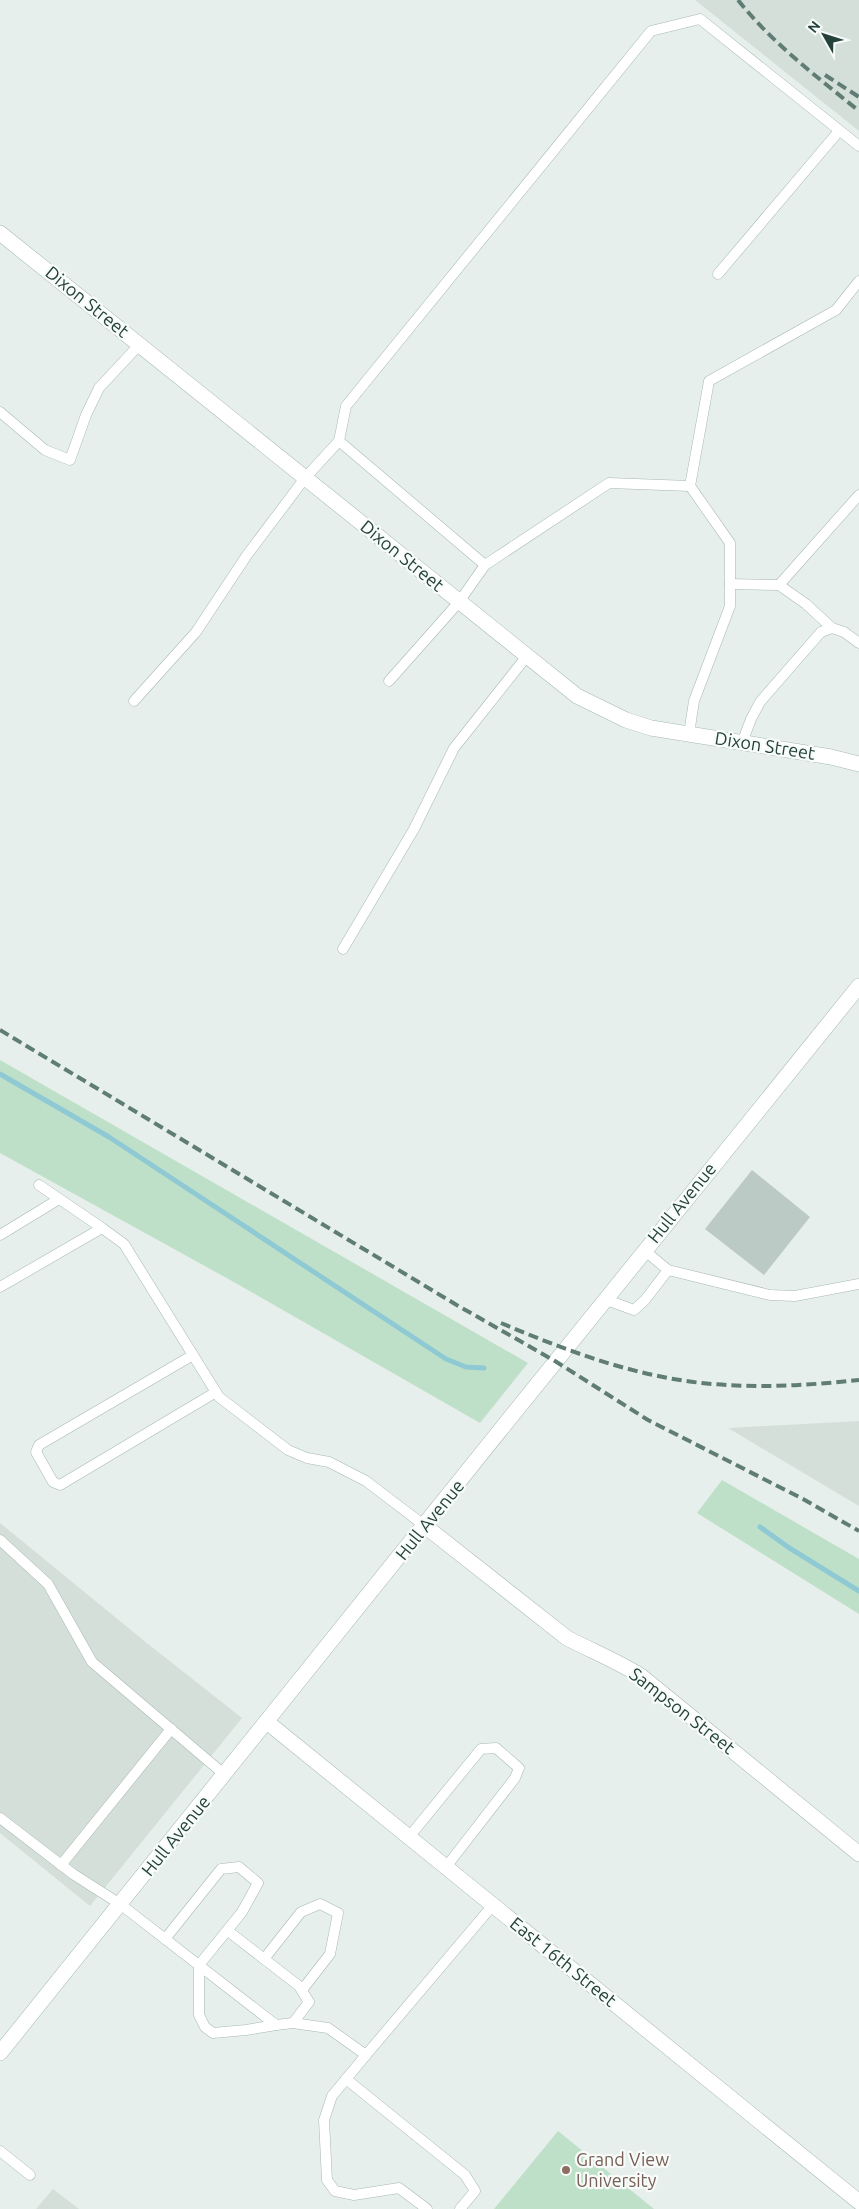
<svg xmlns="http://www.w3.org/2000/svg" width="859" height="2209" font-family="Ubuntu,sans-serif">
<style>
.built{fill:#d4dfda}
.green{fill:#bfe0c8}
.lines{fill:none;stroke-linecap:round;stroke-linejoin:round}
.stream{stroke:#8ec9d4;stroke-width:5}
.building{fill:#bbcac4}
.service-casing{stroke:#a8b8b2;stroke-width:11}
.minor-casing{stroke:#a8b8b2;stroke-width:16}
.tertiary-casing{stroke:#a8b8b2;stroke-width:16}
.service{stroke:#fff;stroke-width:10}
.minor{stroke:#fff;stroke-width:15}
.tertiary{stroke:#fff;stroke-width:15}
.rail{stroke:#5f7d75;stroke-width:4;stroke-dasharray:10 5;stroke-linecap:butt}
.education-dot{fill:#8d6e63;stroke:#f7fbf9;stroke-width:2}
.labels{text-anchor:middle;stroke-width:4.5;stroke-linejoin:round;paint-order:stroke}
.street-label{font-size:18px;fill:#24423a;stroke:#f7fbf9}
.education-label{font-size:18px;fill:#785e54;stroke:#f7fbf9;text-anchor:start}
</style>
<rect width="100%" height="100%" fill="#e6efeb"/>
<g class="built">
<path d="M695,0H859V131Z"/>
<path d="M859,1421V1506L728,1428Z"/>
<path d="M0,1523L148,1644L242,1718L90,1906L0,1833Z"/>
<path d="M53,2189L79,2209H36Z"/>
</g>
<g class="green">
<path d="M0,1060L528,1363L480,1423L232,1281L0,1153Z"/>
<path d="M722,1480L859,1559V1614L697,1513Z"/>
<path d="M558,2131L654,2209H494Z"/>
</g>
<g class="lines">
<g class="stream">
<path d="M0,1074L109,1137L446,1359L466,1367L484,1368"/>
<path d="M760,1527L788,1547L859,1591"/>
</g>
</g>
<path class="building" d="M752,1170L810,1217L764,1275L705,1229Z"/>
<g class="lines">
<g class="service-casing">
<g id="service">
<path d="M859,146L700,19L651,31L346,406L339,441L485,565L609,483L690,486L709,381L836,310L859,281"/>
<path d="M718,274L839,131"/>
<path d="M0,412L45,450L70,460L86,415L99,388L140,344"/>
<path d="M730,584L779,585L806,604L832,628"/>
<path d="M779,585L859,495"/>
<path d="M389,681L459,602L485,565"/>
<path d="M134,701L196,632L247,555L305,478L339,441"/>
<path d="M689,734L694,701L730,606V543L690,486"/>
<path d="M742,743L751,719L760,702L821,632L832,628L844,632L859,643"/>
<path d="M343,949L414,829L454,748L527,656"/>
<path d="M39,1185L102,1228"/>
<path d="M0,1235L59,1199"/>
<path d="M668,1270L770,1295L795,1296L859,1284"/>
<path d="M0,1287L102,1228L124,1244L219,1397L288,1450L307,1458L329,1462L366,1481L425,1526"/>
<path d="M604,1299L634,1310L645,1300L668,1270L644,1250"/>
<path d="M193,1355L39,1445L36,1452L53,1482L60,1485L216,1392"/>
<path d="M0,1540L48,1584L92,1662L225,1775"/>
<path d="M0,1818L73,1874L120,1904L276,2025L293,2023L328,2028L366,2055L493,1905"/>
<path d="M409,1837L481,1749L496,1748L519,1768L515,1778L446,1867"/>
<path d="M61,1865L171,1729"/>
<path d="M228,1931L299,1986L309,2002L293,2023"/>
<path d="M165,1939L221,1869L239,1867L258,1883L242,1912L199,1965V2015L205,2027L213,2033L246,2030L276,2025"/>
<path d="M264,1959L301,1912L320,1904L338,1913L330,1954L302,1990"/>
<path d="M366,2055L332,2096L324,2120L327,2180L335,2191L354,2195L399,2188L427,2209"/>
<path d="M346,2079L465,2175L475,2191L460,2209"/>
<path d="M0,2151L30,2175"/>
</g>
</g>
<g class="minor-casing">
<g id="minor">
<path d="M425,1526L567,1638C592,1651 617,1661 641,1676L859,1854"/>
<path d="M267,1722L859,2202"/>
<path d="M0,2053C286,1698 571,1340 859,986"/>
</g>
</g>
<g class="tertiary-casing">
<path id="tertiary" d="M0,233L577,696L626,720L651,728L831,757L859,764"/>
</g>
<use href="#service" class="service"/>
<use href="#minor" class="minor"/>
<use href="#tertiary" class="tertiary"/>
<g class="rail">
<path d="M738,0C772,43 816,76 859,111"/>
<path d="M825,75L859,97"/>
<path d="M0,1030L455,1304L555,1361L648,1420L803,1499L859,1531"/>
<path d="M501,1323C553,1345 607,1366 663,1377C727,1390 794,1387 859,1380"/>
</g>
</g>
<circle class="education-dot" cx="566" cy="2170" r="5"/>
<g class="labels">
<g class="street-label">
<text transform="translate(87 302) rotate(39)" y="6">Dixon Street</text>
<text transform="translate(402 556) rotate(39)" y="6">Dixon Street</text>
<text transform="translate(765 746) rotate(9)" y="6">Dixon Street</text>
<text transform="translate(682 1203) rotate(-51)" y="6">Hull Avenue</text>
<text transform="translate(430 1520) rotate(-51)" y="6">Hull Avenue</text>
<text transform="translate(682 1711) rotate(38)" y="6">Sampson Street</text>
<text transform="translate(176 1836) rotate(-51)" y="6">Hull Avenue</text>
<text transform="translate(563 1962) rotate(39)" y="6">East 16th Street</text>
</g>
<g class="education-label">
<text x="576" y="2166">Grand View<tspan x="576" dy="21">University</tspan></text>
</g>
</g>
<g transform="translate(824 35) rotate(309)" stroke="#f7fbf9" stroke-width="4" paint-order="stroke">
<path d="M0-4L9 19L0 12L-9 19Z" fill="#24423a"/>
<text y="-8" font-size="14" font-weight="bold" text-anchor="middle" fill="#24423a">N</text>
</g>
</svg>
